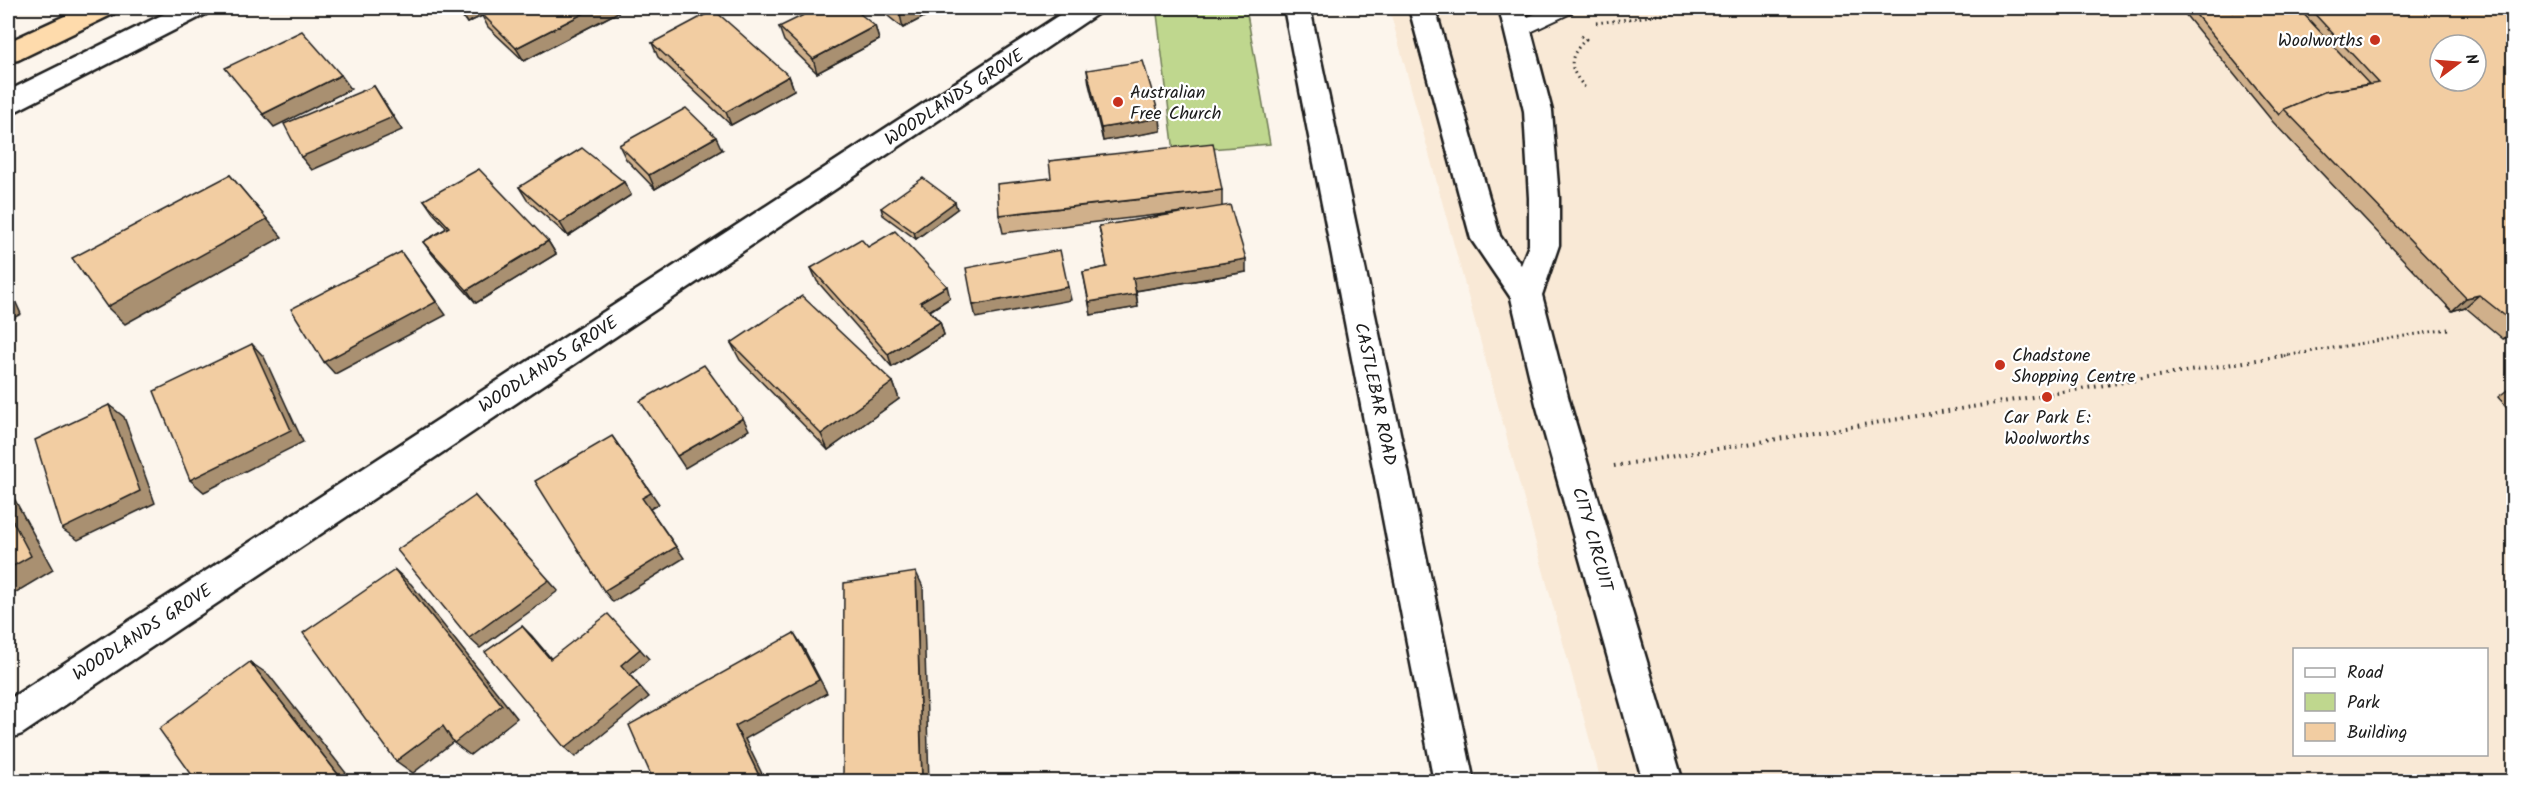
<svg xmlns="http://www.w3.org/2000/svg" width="2521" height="789" font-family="Kalam,sans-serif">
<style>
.built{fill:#f9e9d6;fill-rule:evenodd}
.green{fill:#bfd78e;stroke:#6e7a55;stroke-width:1.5}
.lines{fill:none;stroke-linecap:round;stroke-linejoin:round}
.service-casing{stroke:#1c1c1c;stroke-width:4}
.minor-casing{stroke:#1c1c1c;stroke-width:5}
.trunk-casing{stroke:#1c1c1c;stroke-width:5}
.path-far1{stroke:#1c1c1c;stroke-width:3;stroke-dasharray:1.5 4;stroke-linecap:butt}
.path{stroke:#1c1c1c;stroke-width:4;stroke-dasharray:1.5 5;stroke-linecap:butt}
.service{fill:#fff;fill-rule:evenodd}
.minor{fill:#fff;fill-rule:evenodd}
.trunk{fill:#fedbac;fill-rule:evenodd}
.wall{fill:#d0b08b;stroke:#1c1c1c;stroke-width:1.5}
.shaded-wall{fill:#a99071;stroke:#1c1c1c;stroke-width:1.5}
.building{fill:#f2cda2;stroke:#1c1c1c;stroke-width:1.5;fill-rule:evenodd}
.poi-dot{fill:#c8321e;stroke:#fff;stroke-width:2}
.labels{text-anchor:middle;stroke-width:4.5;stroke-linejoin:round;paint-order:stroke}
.poi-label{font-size:18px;fill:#1c1c1c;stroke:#fff;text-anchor:start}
.street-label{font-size:18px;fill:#1c1c1c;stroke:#fff}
</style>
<rect width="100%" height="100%" fill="#fcf5ec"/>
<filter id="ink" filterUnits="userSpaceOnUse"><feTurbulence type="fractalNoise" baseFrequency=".0167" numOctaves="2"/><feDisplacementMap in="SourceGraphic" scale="12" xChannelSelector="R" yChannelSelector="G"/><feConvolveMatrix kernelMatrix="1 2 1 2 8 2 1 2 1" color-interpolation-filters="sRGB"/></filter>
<g filter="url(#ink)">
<path class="built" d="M1389,8H2513V781H1601ZM2440,45H2476V81H2440ZM2294,650H2486V754H2294Z"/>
<path class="green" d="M1167,8H1246L1270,144L1174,152L1157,14Z"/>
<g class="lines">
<g class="service-casing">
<path id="service" d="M1548,8H1574L1571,13L1526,34L1519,36L1512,34L1509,29L1512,24Z"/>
</g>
<g class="minor-casing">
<g id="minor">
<path d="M176,8H210L206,14L18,110L8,113V91Z"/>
<path d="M1070,8H1101L1097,14L22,734L8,739V700Z"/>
<path d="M1284,8H1310L1474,782H1434Z"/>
<path d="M1409,8H1435L1500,236L1521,265L1529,245V198L1524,111L1499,8H1525L1552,111L1559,198V245L1542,295L1570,404L1683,782H1643L1536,404L1511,298L1471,239Z"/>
</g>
</g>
<g class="trunk-casing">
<path id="trunk" d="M82,8H117L113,14L18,60L8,62V42Z"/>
</g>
<g class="path-far1">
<path d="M1596,23L1715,8"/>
<path d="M1581,36L1586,39C1566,59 1569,69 1587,90"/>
<path d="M2284,356L2448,329"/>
</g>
<path class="path" d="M1614,466L2293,354"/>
<use href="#service" class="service"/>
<use href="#minor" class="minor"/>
<use href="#trunk" class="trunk"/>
</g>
<g class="wall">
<path d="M456,8H626L524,61L488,27L482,16L467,23Z"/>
<path d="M878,8H941L903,28Z"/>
<path d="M2180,8H2514V335L2503,339L2465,307L2452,311L2273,122Z"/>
<path d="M875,26L879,40L817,73L784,41L779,27Z"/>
<path d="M652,43L789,76L794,90L731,125L658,57Z"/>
<path d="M1087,70L1160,118L1161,131L1103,141L1089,84Z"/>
<path d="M619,145L722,150L655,189L626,159Z"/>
<path d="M624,182L631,195L568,236L527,200L519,187Z"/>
<path d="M1222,190V206L1246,272L1136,291L1138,307L1091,315L1083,272L1107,267L1099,226L1191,211L1003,233L999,215Z"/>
<path d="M424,200L548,241L556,254L476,303L433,255L423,242L447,228L433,213Z"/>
<path d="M881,208L957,209L916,239L883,215Z"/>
<path d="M868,247L950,298L930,311L940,322L944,335L892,367L817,281L811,268Z"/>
<path d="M731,343L893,382L899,399L828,450L740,360Z"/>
<path d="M2514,385V415L2498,397Z"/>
</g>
<g class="shaded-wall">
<path d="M463,8H503L481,13L482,16L467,23L459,9Z"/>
<path d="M594,8H626L524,61L516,48Z"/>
<path d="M913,8H941L903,28L900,15Z"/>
<path d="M2258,8H2295L2249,20Z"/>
<path d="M875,26L879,40L817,73L813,59Z"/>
<path d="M341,75L351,89L274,127L263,114Z"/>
<path d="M789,76L794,90L731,125L726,112Z"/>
<path d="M374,86L402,130L312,170L301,157Z"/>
<path d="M1160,118L1161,131L1103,141L1101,128Z"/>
<path d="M716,137L722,150L655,189L649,175Z"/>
<path d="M230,175L282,237L125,324L107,307Z"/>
<path d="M624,182L631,195L568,236L560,223Z"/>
<path d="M955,202L957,209L916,239L914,232Z"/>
<path d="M548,241L556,254L476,303L467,290Z"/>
<path d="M401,252L446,315L335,374L324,362Z"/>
<path d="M1246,259V272L1135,291L1133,278Z"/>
<path d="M8,285L21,314L8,321Z"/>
<path d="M947,286L950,298L924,314L920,302Z"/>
<path d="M1068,287L1071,300L976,318L973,305Z"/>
<path d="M1136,294L1138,307L1091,315L1089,302Z"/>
<path d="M2479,295L2465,307L2452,311L2466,298Z"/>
<path d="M940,322L944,335L892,367L888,354Z"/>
<path d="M2514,330V335L2503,339Z"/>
<path d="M252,344L264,357L303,442L204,492L190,480Z"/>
<path d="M893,382L899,399L828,450L821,434Z"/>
<path d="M109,405L124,417L155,503L78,540L62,529Z"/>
<path d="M743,418L749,430L685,468L677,456Z"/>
<path d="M612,436L659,504L650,509L684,558L613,602L604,591L642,498Z"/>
<path d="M8,487L53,570L8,597Z"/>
<path d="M475,496L558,591L480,648L469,638Z"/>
<path d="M395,570L411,584L517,718L470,755L454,743Z"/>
<path d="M916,572L923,587L929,782H922Z"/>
<path d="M522,626L532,636L560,669L550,659Z"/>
<path d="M794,633L803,647L827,693L745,739L766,782H762L735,726Z"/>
<path d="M640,649L649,659L630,675L649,697L575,757L565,748L621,665Z"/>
<path d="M250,662L269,675L353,782H344Z"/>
<path d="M443,726L458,738L413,773L396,761Z"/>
</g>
<g class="building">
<path d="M492,8H594L516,48L481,13Z"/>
<path d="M818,8H853L875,26L813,59L779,27Z"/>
<path d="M891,8H913L900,15Z"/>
<path d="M2286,8H2298L2369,84L2324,92L2284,109L2279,115L2193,11L2255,12Z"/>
<path d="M2309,8H2514V323L2479,295L2466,298L2284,109L2324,92L2379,83ZM2440,45H2476V81H2440Z"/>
<path d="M714,10L789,76L726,112L652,43Z"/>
<path d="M302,31L341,75L263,114L225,68Z"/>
<path d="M1143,61L1160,118L1101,128L1087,70Z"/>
<path d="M374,86L393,117L301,157L284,124Z"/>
<path d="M686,108L716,137L649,175L619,145Z"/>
<path d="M1213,143L1222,190L999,215L997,184L1051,178L1049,161Z"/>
<path d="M582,148L624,182L560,223L519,187Z"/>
<path d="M479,169L548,241L467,290L423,242L449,227L424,200Z"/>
<path d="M230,175L267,219L107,307L72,258Z"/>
<path d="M923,178L955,202L914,232L881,208Z"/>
<path d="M1230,205L1246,259L1133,278L1136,294L1089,302L1083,272L1107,267L1099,226Z"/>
<path d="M895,231L947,286L920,302L940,322L888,354L811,268L861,239L868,247Z"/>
<path d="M1060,250L1068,287L973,305L966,268Z"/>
<path d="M401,252L436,302L324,362L291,309Z"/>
<path d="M802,296L893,382L821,434L731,343Z"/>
<path d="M252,344L291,430L190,480L154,391Z"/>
<path d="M704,365L743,418L677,456L640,401Z"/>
<path d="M109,405L140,491L62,529L35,440Z"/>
<path d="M612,436L651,493L642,498L676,547L604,591L535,481Z"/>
<path d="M475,496L549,580L469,638L397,550Z"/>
<path d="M8,512L31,556L8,569Z"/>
<path d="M395,570L502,705L454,743L443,726L396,761L303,633Z"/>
<path d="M916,572L922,782H843L844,583Z"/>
<path d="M608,614L640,649L621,665L640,687L565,748L485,652L522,626L550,659Z"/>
<path d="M794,633L819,680L735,726L762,782H654L629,725Z"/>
<path d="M250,662L344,782H197L159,729Z"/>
</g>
</g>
<g class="poi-dot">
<circle cx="2375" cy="40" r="6"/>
<circle cx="1118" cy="102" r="6"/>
<circle cx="2000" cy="365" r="6"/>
<circle cx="2047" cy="397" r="6"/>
</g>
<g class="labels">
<g class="poi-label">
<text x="2363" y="46" text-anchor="end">Woolworths</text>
<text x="1130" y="98">Australian<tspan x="1130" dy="21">Free Church</tspan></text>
<text x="2012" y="361">Chadstone<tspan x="2012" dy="21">Shopping Centre</tspan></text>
<text x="2047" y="423" text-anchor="middle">Car Park E:<tspan x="2047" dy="21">Woolworths</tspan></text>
</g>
<g class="street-label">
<text transform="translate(954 97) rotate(-33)" y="6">WOODLANDS GROVE</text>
<text transform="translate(548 364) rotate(-33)" y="6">WOODLANDS GROVE</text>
<text transform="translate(1376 394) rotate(78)" y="6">CASTLEBAR ROAD</text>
<text transform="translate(1593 539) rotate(74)" y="6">CITY CIRCUIT</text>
<text transform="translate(142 632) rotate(-33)" y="6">WOODLANDS GROVE</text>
</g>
</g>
<rect width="2521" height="789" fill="none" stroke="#fff" stroke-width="30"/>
<rect x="15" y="15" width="2491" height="759" fill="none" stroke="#1c1c1c" stroke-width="2" filter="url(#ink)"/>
<rect x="2293" y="648" width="195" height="108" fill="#ffffff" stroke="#a4a4a4" stroke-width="1.5"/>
<rect x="2305" y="668" width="30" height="9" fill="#ffffff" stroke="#a4a4a4" stroke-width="1.5"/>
<text x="2347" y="678" font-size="18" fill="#1c1c1c">Road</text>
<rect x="2305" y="693" width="30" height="18" fill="#bfd78e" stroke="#a4a4a4" stroke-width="1.5"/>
<text x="2347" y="708" font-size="18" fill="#1c1c1c">Park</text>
<rect x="2305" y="723" width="30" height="18" fill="#f2cda2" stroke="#a4a4a4" stroke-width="1.5"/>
<text x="2347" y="738" font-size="18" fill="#1c1c1c">Building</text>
<g transform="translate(2458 63) rotate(74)"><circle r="28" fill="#ffffff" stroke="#a4a4a4" stroke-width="1.5"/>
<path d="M0-4.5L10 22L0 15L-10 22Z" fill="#c8321e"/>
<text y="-9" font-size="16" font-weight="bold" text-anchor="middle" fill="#1c1c1c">N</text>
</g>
</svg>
